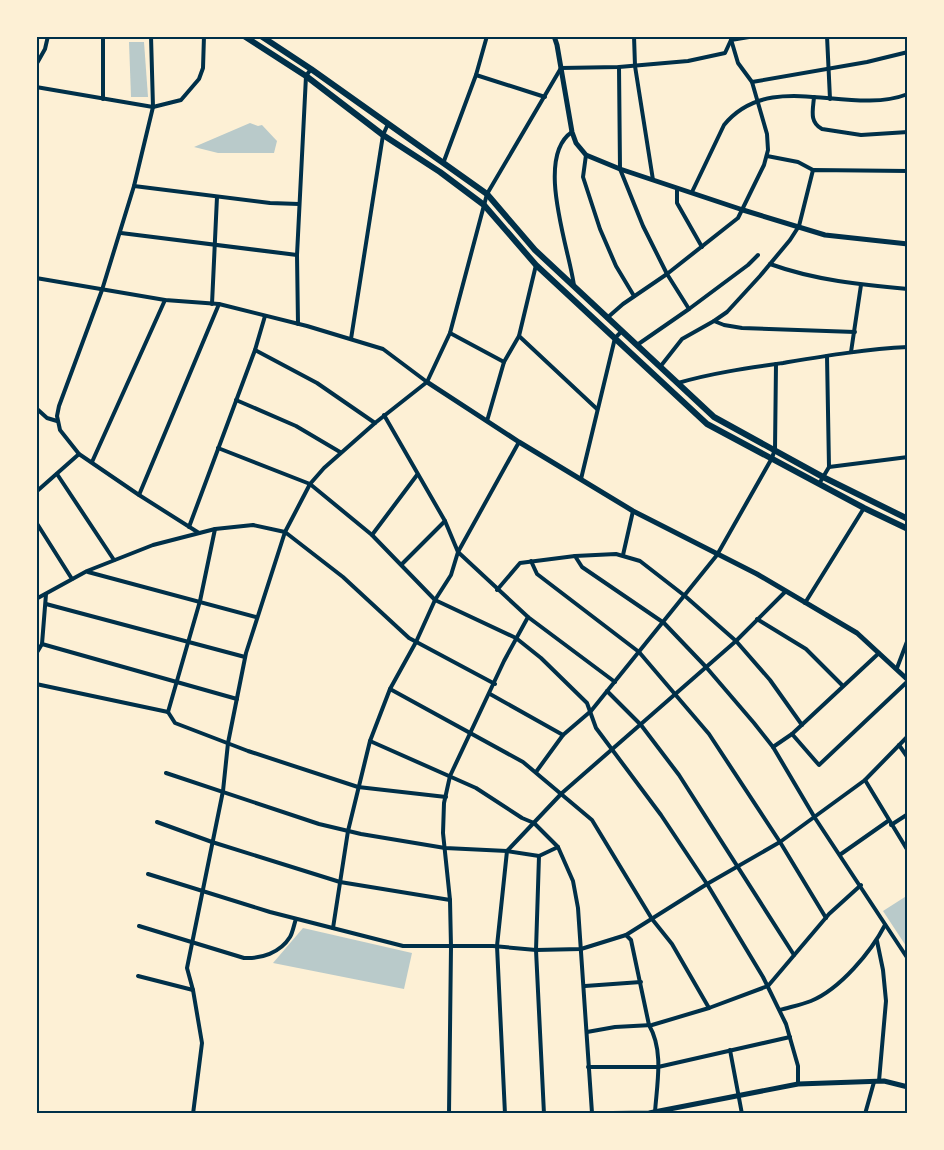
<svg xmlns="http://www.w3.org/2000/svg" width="944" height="1150" font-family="Lato,sans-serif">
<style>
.green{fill:#b9caca}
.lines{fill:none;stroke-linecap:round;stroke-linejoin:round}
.minor{stroke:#003049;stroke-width:4}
.tertiary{stroke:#003049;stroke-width:5}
.secondary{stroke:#003049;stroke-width:6}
.neatline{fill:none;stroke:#003049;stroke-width:2}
</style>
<rect width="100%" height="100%" fill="#fdf0d5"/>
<g class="green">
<path d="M129,42H144L148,97H131Z"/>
<path d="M250,123L258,126L262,125L277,141L274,153H218L194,147Z"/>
<path d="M908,895V949L883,911Z"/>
<path d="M303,928L412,953L404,989L273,963Z"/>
</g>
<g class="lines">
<g class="minor">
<path d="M151,36L153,107L134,186L102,290L59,406L57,416L60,430L79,454L139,495L199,533"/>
<path d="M634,36L635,66L653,180"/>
<path d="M827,36L830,99"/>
<path d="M36,65L45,49L48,36"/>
<path d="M619,67L620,169L643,226L667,274L689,309"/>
<path d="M476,75L545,97"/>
<path d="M752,82L867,62L908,52"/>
<path d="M36,87L153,107L181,100L199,79L203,68L204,36"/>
<path d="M814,97C813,110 809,122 822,129L861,135L908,132"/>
<path d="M103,99V36"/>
<path d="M572,132C534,157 570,251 574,286"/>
<path d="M586,155L583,177L600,229L616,266L634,296"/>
<path d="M767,156L798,162L813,170"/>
<path d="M444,161L476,75L487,36"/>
<path d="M134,186L270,203L299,204"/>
<path d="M677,188V203L702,247"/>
<path d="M692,192L724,125C771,68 848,117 908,94"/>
<path d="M121,233L297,255"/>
<path d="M770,264C814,280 862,285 908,289"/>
<path d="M36,278L165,300L219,304L307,326L383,349L427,382"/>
<path d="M212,304L217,197"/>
<path d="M607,318L623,304L667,274L738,218L764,165L768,150L767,134L752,82L738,63L730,36"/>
<path d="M714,321L724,325L742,328L855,332"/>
<path d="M298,324L297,255L306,76L311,69"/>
<path d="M450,333L504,362"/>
<path d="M519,336L597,409"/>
<path d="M351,339L383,135L388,124"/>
<path d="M637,345L689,309L748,265L758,255"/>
<path d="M255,350L317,383L375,423"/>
<path d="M851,352L861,285"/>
<path d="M827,356L829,467"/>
<path d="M660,367L682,339L714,321L727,312L760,276L790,240L799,226L813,170L908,171"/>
<path d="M678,383C712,373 748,368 783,363C825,356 866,349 908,347"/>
<path d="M236,400L296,426L340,452"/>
<path d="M36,408L47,418L57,421"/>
<path d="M384,415L445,521L458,552L528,617L615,682"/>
<path d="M487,421L504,362L519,336L536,265"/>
<path d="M218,448L310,484L372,535L435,600L516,638L541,658L587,703L596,728L661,815L707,884L763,977L786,1024L798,1066V1084"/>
<path d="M92,462L165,300"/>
<path d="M57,474L114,560"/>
<path d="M581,479L615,338L621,332"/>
<path d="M819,484L829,467L908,457"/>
<path d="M36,492L79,454"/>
<path d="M139,495L219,304"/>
<path d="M36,522L72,579"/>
<path d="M189,527L255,350L265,316"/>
<path d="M372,535L417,475"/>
<path d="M623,555L633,511"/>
<path d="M575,556L616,554L640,561L685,596L736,641L770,680L802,725"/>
<path d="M531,561L537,574L639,652L709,734L780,842L826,918"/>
<path d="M402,564L445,521"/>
<path d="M88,572L256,617"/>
<path d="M497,590L520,563L575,556L582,567L664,623L706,667L754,723L773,747L815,818L908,959"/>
<path d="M36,599L87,571L153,545L215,529L253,525L285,532L343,577L409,638L495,684"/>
<path d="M805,603L864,508"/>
<path d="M46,604L245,657"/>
<path d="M757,619L806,649L842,685"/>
<path d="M42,644L237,699"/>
<path d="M36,654L42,644L46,594"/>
<path d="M897,668L908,639"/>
<path d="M36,684L168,712"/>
<path d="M390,689L523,762L592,820L652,919L672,944L709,1008"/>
<path d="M607,691L641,725L679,775L794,955"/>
<path d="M490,694L563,735"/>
<path d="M168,712L175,723L248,751L358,787L446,797"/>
<path d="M168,712L200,601L215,529"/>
<path d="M792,734L819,765L908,681"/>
<path d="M370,741L476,788L522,818L534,823L558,847L573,881L578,908L592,1113"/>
<path d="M899,745L908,758"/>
<path d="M773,747L792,734L879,653"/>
<path d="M536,772L563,735L591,711L717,555L772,458L775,449L776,364"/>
<path d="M166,773L319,824L361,834L445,848L507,851L539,856L558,847"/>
<path d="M865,780L908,851"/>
<path d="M157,822L212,842L340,882L450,900"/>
<path d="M891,825L908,814"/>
<path d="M841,854L888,821"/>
<path d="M539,856L536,950L544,1114"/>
<path d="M148,874L270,912L403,946H493L536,950L581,949L626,935L707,884L780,842L865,780L908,736"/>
<path d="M139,926L244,958C261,959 280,953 290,937C293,932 294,924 296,919"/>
<path d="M333,928L348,831L370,741L390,689L416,642L435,600L451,575L458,552L519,442"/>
<path d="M626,935L631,940L649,1025C664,1051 657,1083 655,1112"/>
<path d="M877,941L883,970L886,1001L879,1081"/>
<path d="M138,976L193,990"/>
<path d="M585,986L641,982"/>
<path d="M780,1010C790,1007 801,1005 811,1001C840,989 871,952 885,925"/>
<path d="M587,1032L615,1027L652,1025L709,1008L768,986L829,914L861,885"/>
<path d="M730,1050L742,1114"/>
<path d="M588,1067H658L790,1037"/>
<path d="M193,1114L202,1043L193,990L187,968L223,791L228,743L246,653L285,532L310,484L324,468L375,423L427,382L450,333L487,194L561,68L619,67L688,61L725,53L731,40L755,36"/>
<path d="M449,1114L451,947L450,900L443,833L444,803L450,776L504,661L528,617"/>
<path d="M505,1114L497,946L507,851L562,793L736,641L785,592"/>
<path d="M865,1114L874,1082"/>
</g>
<g class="tertiary">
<path d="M554,36L557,45L572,132L576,143L586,155L620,169L743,210L825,235L908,244"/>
<path d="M427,382L519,442L633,511L757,574L857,633L908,680"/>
<path d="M576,1114L649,1113L798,1084L884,1081L908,1087"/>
</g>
<g class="secondary">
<path d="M244,36L306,76L383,135L440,172L484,205L536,265L707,424L864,508L908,529"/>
<path d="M261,36L311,69L487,194L535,250L714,417L823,477L908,519"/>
</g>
</g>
<rect width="944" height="1150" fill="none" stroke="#fdf0d5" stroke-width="75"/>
<rect x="38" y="38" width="868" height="1074" class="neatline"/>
</svg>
